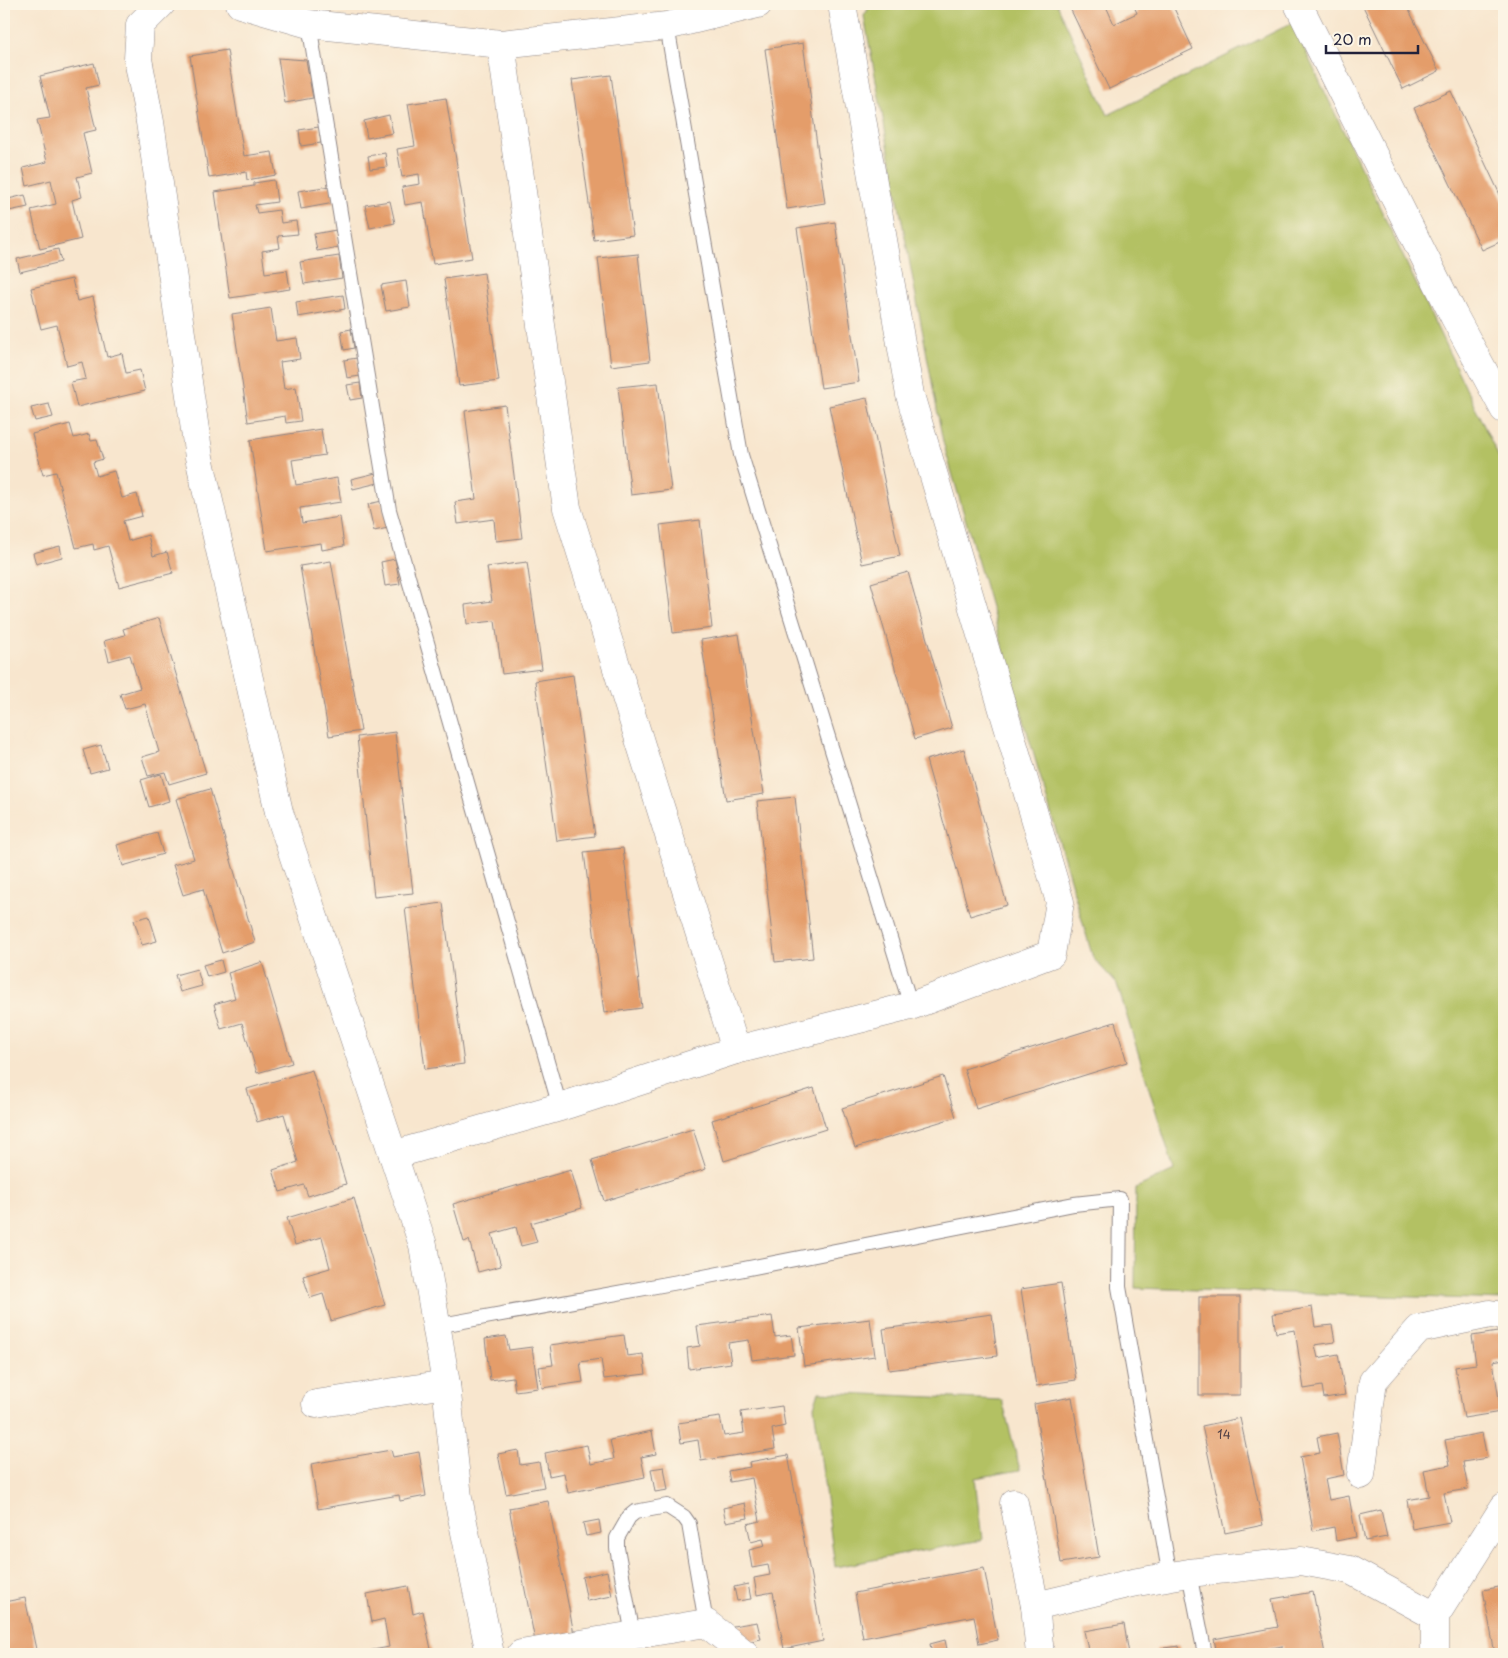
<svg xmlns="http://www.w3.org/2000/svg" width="1508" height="1658" font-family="'Playpen Sans',sans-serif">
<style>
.green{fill:#b3c164;stroke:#6a7250}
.building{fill:#e49d6a}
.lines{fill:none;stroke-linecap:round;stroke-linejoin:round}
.lane-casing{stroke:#8d8484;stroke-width:16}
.street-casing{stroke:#8d8484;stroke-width:29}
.lane{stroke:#fff;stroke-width:14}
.street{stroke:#fff;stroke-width:28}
.labels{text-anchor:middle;stroke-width:4;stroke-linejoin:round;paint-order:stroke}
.number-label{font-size:12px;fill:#524147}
</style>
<rect width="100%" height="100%" fill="#fcf5e5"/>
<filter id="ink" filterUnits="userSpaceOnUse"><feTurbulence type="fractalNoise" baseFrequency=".02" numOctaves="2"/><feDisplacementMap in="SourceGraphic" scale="10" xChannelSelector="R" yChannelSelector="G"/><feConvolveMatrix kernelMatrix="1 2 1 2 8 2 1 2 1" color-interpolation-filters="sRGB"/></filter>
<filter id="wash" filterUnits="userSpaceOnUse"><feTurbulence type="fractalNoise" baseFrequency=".0096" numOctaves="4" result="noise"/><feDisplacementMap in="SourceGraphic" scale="20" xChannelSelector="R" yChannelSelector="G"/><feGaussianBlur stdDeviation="1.12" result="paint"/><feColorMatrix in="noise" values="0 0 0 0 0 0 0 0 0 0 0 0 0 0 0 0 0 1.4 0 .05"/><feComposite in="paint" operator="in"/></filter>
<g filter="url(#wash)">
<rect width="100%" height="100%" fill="#f8e6ce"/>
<g class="green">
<path d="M871,4H1057L1108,115L1292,23L1504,468V1300L1135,1288L1136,1188L1174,1170L1117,984L1093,958L943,442L864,16Z"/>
<path d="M819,1392L1002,1400L1020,1470L975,1478L982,1540L835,1567L814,1406Z"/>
</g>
<g id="blocks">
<g class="building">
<path d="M1068,4H1105L1114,24L1137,13L1133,4H1172L1193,49L1109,89Z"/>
<path d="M1362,4H1406L1439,71L1403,89Z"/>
<path d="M803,43L825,203L787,209L765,49Z"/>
<path d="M227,50L244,156L272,152L276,175L247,180L246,172L209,178L190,56Z"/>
<path d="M278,58L306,60L313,98L285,103Z"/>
<path d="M94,63L99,85L86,88L96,130L83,133L92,173L77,177L82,197L72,200L81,239L40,249L31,210L56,204L51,180L27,186L23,168L47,162L37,120L50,118L40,76Z"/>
<path d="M611,75L633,235L594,240L572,80Z"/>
<path d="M1451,91L1504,203V240L1482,250L1414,108Z"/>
<path d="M446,98L472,258L433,264L423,202L405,205L402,187L420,184L419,174L402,177L397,149L415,146L408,104Z"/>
<path d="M389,115L393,133L367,138L364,121Z"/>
<path d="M319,127L321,143L301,146L299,130Z"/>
<path d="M385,153L387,167L370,169L368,156Z"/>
<path d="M274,180L277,202L255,205L257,213L279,210L281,223L296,221L298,234L278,236L280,248L262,251L265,273L287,270L290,289L230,298L215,192L254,186V183Z"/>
<path d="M331,186L334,203L301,209L298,191Z"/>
<path d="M25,195L28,207L4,212V200Z"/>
<path d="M390,201L395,223L370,228L365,205Z"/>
<path d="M835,222L859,382L821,388L797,228Z"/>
<path d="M336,230L339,247L317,251L314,234Z"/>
<path d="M58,249L61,262L20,272L17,259Z"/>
<path d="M638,254L650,361L611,366L598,258Z"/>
<path d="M339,256L342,278L304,284L300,262Z"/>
<path d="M484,273L499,381L459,386L444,279Z"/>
<path d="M72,279L77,301L93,297L107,357L122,353L126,373L140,370L145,391L77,407L71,382L86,379L82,362L67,366L57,325L41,329L31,288Z"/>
<path d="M406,281L410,307L386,311L381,285Z"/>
<path d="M343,295L345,309L298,317L296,302Z"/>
<path d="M271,308L276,341L297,338L300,359L280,362L284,389L296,387L301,421L286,423L285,416L248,422L232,314Z"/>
<path d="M351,329L354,348L344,350L341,331Z"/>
<path d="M357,358L360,376L347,378L344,360Z"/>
<path d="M360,383L362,398L350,400L347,385Z"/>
<path d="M658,383L671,490L631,495L618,387Z"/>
<path d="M867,398L900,556L862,564L829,406Z"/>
<path d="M49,404L53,417L35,421L31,408Z"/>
<path d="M505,405L522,538L496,541L494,519L458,524L455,502L476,499L465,411Z"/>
<path d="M70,424L74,438L89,434L91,441L97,440L103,459L93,462L97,476L114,471L122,498L137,494L142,516L123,521L128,541L148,535L153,556L167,552L173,573L119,587L108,546L94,550L93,544L76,548L56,472L43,475L32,434Z"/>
<path d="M321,429L325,455L292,460L296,485L337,478L341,502L300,508L302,523L340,517L344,546L322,550L321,543L267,551L250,440Z"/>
<path d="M376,473L378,483L353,489L351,479Z"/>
<path d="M382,501L388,528L374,531L368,504Z"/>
<path d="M700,520L712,628L673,633L660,525Z"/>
<path d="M60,546L62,557L36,564L33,553Z"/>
<path d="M395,559L400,584L385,586L381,562Z"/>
<path d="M331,561L361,731L329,736L300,566Z"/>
<path d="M527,562L542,669L502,674L495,621L467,624L465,605L492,601L487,567Z"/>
<path d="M908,572L952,728L915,739L871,583Z"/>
<path d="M159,618L206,773L169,784L165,772L148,776L142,757L159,752L145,704L125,709L120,694L140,688L130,655L109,661L104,641L125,635L123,629Z"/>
<path d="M739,634L764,794L726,800L701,640Z"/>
<path d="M573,675L595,836L557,841L535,681Z"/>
<path d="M395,732L413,893L374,897L357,737Z"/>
<path d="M101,745L108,768L90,773L83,750Z"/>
<path d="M964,749L1007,905L970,916L926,760Z"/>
<path d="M161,774L169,801L149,807L141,780Z"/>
<path d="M210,789L255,942L222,953L203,889L183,895L173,865L194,859L176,799Z"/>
<path d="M795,797L813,958L775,962L757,801Z"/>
<path d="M157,833L163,854L123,866L117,845Z"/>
<path d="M623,848L642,1008L604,1013L584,852Z"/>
<path d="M443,903L464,1064L425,1069L405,908Z"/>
<path d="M149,916L157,941L142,945L134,920Z"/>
<path d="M221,960L224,972L207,977L203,965Z"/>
<path d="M262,962L292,1063L257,1073L242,1023L221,1029L214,1004L235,998L228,973Z"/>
<path d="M197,969L202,986L180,992L175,975Z"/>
<path d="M1115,1022L1127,1062L976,1109L964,1069Z"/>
<path d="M312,1070L346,1184L308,1196L304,1185L280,1192L273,1170L298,1162L284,1114L257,1122L247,1089Z"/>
<path d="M943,1076L956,1117L855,1148L842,1108Z"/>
<path d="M814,1088L826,1129L724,1161L712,1120Z"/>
<path d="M693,1129L706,1169L604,1201L592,1160Z"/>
<path d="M571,1170L582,1208L531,1223L537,1242L521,1246L516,1227L492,1234L501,1266L478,1272L469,1240L464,1242L453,1204Z"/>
<path d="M354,1198L385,1305L331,1321L323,1294L310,1298L303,1276L330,1268L322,1237L295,1245L287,1218Z"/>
<path d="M1061,1283L1076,1380L1036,1386L1021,1289Z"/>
<rect x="1199" y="1297" width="41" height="98"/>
<path d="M1312,1307L1315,1327L1332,1325L1335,1342L1315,1345L1318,1358L1338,1354L1345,1395L1324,1398L1322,1386L1304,1389L1295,1330L1276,1333L1273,1314Z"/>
<path d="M992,1314L997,1356L889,1370L883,1329Z"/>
<path d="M772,1316L775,1337L791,1335L794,1355L752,1360L749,1340L728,1343L731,1363L689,1369L687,1348L700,1346L697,1326Z"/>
<path d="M870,1319L875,1356L804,1366L799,1328Z"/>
<path d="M1504,1331V1359L1493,1361L1501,1412L1464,1418L1455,1367L1476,1364L1472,1336Z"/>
<path d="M624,1335L627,1356L643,1354L646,1374L604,1379L601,1359L580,1362L583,1382L542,1388L539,1367L553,1365L550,1345Z"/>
<path d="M506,1336L509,1350L532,1347L538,1388L515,1391L513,1377L490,1380L485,1339Z"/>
<path d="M1072,1397L1099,1557L1061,1563L1034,1404Z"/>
<path d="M782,1406L785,1426L772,1429L775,1449L701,1461L698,1440L681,1443L678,1423L720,1417L724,1436L744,1433L741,1412Z"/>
<path d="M1240,1418L1263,1525L1225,1533L1202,1426Z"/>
<path d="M652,1431L656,1454L641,1457L645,1477L568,1493L564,1473L549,1476L545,1453L587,1445L591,1464L614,1459L610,1440Z"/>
<path d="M1337,1433L1344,1475L1325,1479L1329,1500L1349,1496L1356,1537L1336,1541L1334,1527L1313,1531L1300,1457L1320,1453L1317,1437Z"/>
<path d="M1482,1433L1487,1458L1463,1462L1468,1489L1444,1493L1450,1522L1412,1529L1407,1500L1429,1496L1424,1470L1450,1465L1445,1440Z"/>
<path d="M391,1450L393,1457L419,1452L426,1496L400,1501L399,1495L318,1509L311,1464Z"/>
<path d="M518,1450L520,1465L539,1462L544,1487L506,1494L498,1454Z"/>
<path d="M788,1455L823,1641L784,1649L773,1592L757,1595L754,1578L770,1575L768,1565L752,1568L749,1550L765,1546L763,1539L751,1542L747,1524L760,1521L752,1478L730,1482L728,1471L750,1467L749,1462Z"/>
<path d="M664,1467L668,1490L655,1492L651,1469Z"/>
<path d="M548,1501L574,1634L535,1641L509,1508Z"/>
<path d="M745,1503L748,1518L726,1522L723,1508Z"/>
<path d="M1381,1510L1387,1537L1365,1541L1360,1515Z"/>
<path d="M599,1520L601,1533L586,1536L583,1523Z"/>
<path d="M984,1568L998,1640L979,1644L974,1616L863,1638L855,1593Z"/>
<path d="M607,1571L612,1596L587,1601L582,1577Z"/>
<path d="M748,1584L751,1599L737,1601L734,1587Z"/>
<path d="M408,1586L413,1614L423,1611L432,1654H369L368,1651L389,1647L384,1619L372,1622L367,1594Z"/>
<path d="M1504,1586V1654H1495L1483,1590Z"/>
<path d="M1313,1592L1325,1654H1283L1282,1646L1242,1654H1217L1214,1639L1278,1627L1272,1599Z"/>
<path d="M25,1598L37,1654H4V1602Z"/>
<path d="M757,1622L761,1639L737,1644L733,1626Z"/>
<path d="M1124,1624L1129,1654H1089L1084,1631Z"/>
<path d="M945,1640L948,1654H932L930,1644Z"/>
<path d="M1179,1646L1180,1654H1157L1156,1649Z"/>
</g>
</g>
</g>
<g filter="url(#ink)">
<use href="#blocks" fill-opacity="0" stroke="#8d8484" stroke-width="1"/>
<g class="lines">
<g class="lane-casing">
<g id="lane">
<path d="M309,24L389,510L560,1107"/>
<path d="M667,26L741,455L911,1006"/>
<path d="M436,1326L678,1282L1074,1204L1120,1199L1119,1287L1170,1577"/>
<path d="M1189,1573L1205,1654"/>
<path d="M633,1635L617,1548V1538L629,1517L635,1512L667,1506L684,1517L689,1524L706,1623"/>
</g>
</g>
<g class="street-casing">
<g id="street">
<path d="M161,4L140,25L138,59L150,122L199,457L279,812L423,1245L446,1384L458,1498L490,1654"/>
<path d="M240,4L309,24L501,44L667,26L758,4"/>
<path d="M1298,4L1454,316L1504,409"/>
<path d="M501,44L567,508L736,1050"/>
<path d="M393,1155L560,1107L736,1050L911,1006L1051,954L1060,902L910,395L842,4"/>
<path d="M316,1404L446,1384"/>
<path d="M1361,1475L1373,1381L1419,1329L1490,1314L1504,1316"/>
<path d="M1014,1503L1035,1606L1040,1654"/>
<path d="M1035,1606L1132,1583L1189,1573L1301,1561L1350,1570L1435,1616"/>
<path d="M521,1654L706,1623L745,1654"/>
<path d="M1435,1654V1616L1504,1507"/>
</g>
</g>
<use href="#lane" class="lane"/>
<use href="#street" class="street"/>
</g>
</g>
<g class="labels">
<g class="number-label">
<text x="1224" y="1439">14</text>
</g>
</g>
<rect width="1508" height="1658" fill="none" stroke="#fcf5e5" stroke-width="20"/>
<path d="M1326 45v8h92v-8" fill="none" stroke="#22223b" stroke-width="2.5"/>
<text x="1333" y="45" font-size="15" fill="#22223b" stroke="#fcf5e5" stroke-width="4" paint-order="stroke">20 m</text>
</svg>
